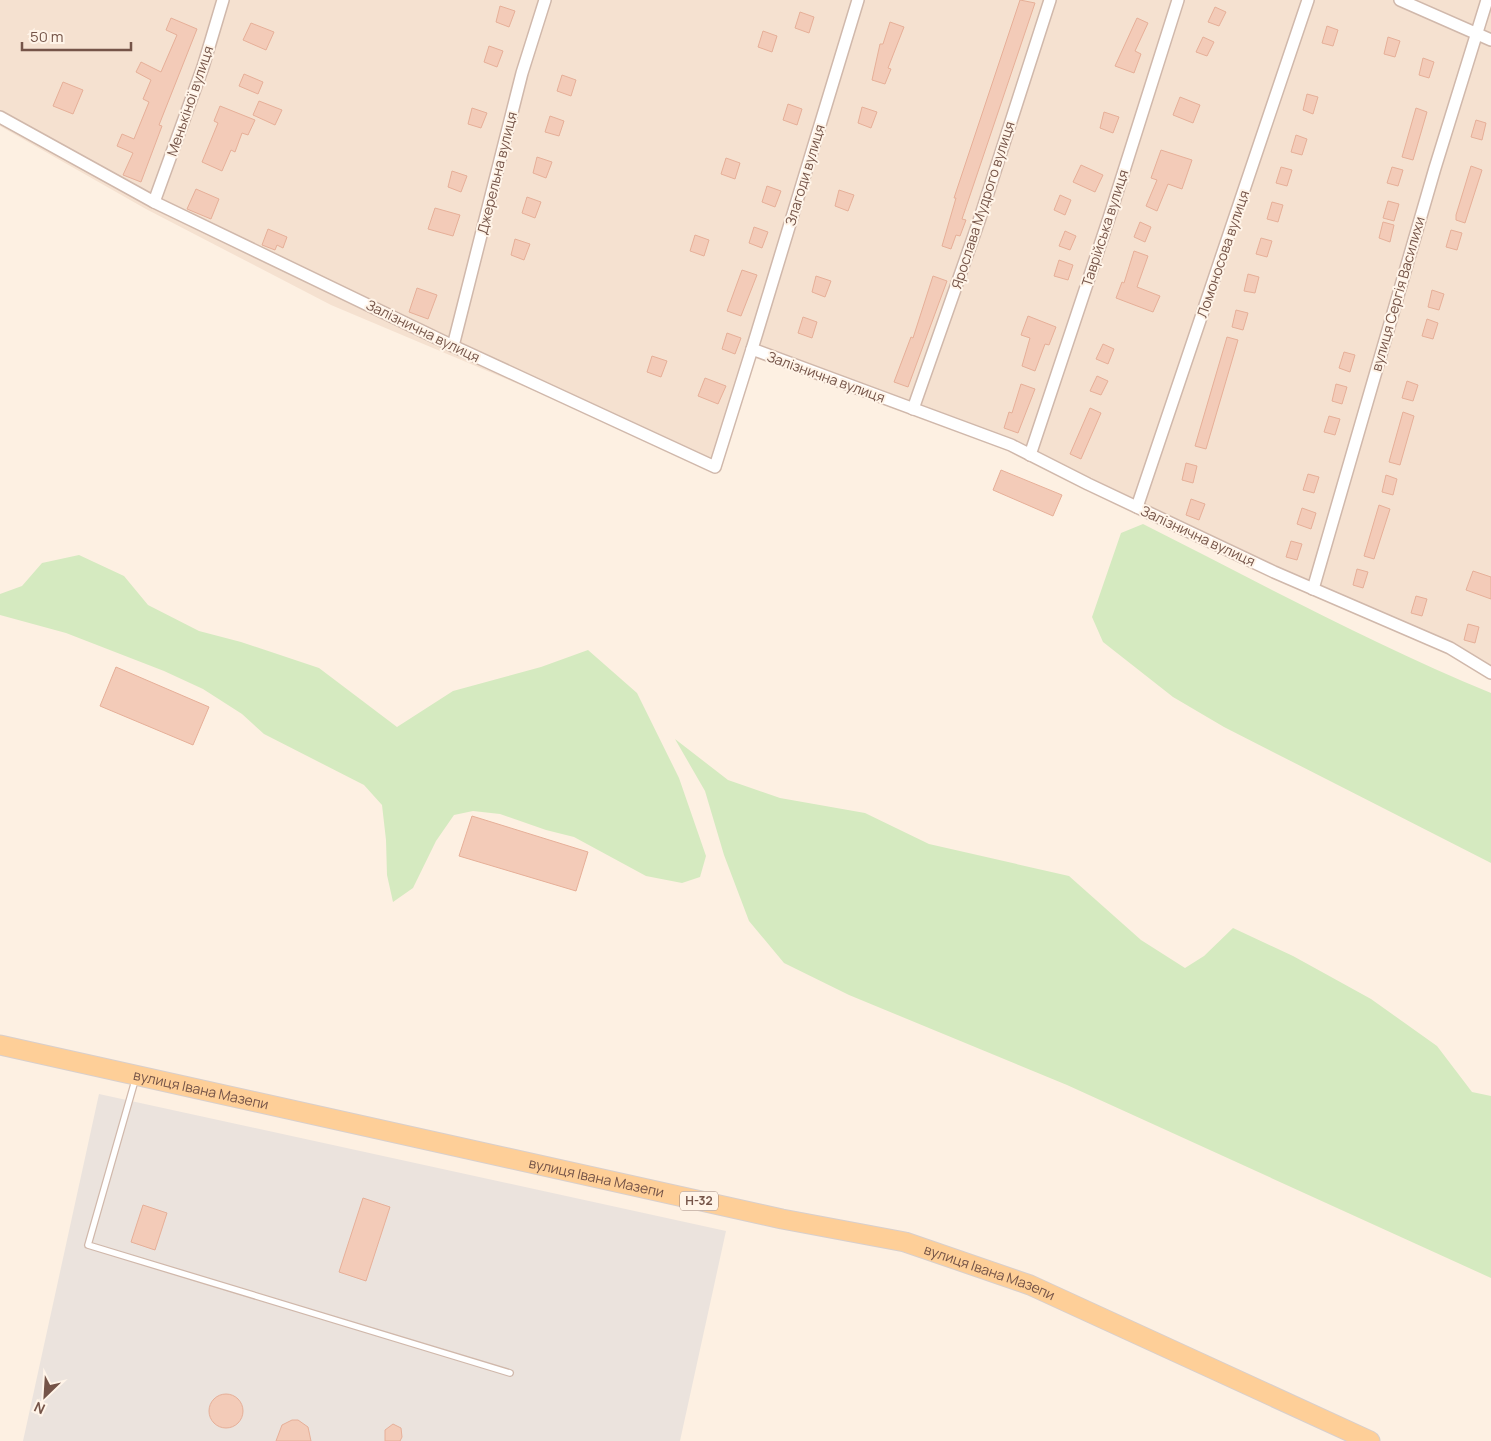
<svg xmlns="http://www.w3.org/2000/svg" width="1491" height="1441" font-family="Manrope,sans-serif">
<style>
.residential{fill:#f5e1d0}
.industrial{fill:#ebe3dd}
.green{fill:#d5eac0}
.building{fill:#f3cbb8;stroke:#e6af98}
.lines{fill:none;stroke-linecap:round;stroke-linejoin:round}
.lane-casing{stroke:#d0b8ab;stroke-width:8}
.street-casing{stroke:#d0b8ab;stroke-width:14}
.primary-casing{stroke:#d8cfcc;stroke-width:21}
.lane{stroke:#fff;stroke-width:5.5}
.street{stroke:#fff;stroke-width:11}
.primary{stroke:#fecf98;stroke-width:19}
.labels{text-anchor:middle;stroke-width:4;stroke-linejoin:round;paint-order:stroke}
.shield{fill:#fff4e8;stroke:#9e8478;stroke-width:1}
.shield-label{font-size:12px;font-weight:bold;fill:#755448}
.street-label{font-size:14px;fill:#755448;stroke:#fff4e8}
</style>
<rect width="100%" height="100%" fill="#fdf0e2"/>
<path class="residential" d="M0,0H1491V673L1011,445L752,349L715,467L331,305L146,209L0,126Z"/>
<path class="industrial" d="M99,1094L726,1231L680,1441H23Z"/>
<g class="green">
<path d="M1143,524C1258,582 1372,644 1491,693V863L1224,727L1173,697L1103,642L1092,617L1121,533Z"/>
<path d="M79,555L124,576L148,605L199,631L241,642L319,668L397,727L453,691L541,667L588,650L637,693L679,778L706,856L700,877L682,883L646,876L574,837L546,830L500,814L473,811L454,815L436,841L413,888L393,902L387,875L386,840L382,805L364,785L264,734L242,714L203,689L164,671L66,633L0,615V594L22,586L42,563Z"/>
<path d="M675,739L728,780L780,798L865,813L929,844L1069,876L1141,940L1185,968L1204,956L1233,928L1293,956L1371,999L1437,1046L1472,1092L1491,1096V1278L1067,1085L849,995L784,963L749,921L724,855L705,791Z"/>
</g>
<g class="building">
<path d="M1020,0L1035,3L962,219L966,220L960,236L956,235L951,249L942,246L956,198H954Z"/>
<path d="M500,6L515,11L509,27L496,22Z"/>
<path d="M1215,7L1226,12L1219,26L1208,22Z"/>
<path d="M800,12L814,17L809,33L795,28Z"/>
<path d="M171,18L197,29L159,125L162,126L141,182L123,175L133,153L117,146L122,134L134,139L149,102L143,99L151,80L136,72L141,62L161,72L177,35L166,30Z"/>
<path d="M1137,18L1148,23L1135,51L1141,54L1134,73L1115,66Z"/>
<path d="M890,22L904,27L888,68L891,69L885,84L872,80L880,44H883Z"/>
<path d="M251,23L274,32L266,50L243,40Z"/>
<path d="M1327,26L1338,30L1333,46L1322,43Z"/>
<path d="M763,31L777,36L772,52L758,47Z"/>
<path d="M1203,37L1214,42L1207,56L1196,52Z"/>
<path d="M1388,37L1400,41L1395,57L1384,54Z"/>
<path d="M489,46L503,51L497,67L484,62Z"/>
<path d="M1423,58L1434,62L1429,78L1419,75Z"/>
<path d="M244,74L263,82L258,94L239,86Z"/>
<path d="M562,75L576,80L571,96L557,91Z"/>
<path d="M63,82L83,90L73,114L53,106Z"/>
<path d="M1307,94L1318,97L1313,114L1303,110Z"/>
<path d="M1180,97L1200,105L1193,123L1173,115Z"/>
<path d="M259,101L282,110L275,125L253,115Z"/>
<path d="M788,104L802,109L797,125L783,120Z"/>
<path d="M220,106L255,120L248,135L242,133L235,152L231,150L222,171L202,162L218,123L214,121Z"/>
<path d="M862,107L877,112L871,128L858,123Z"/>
<path d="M472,108L487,113L481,128L468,124Z"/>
<path d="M1416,108L1427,112L1413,160L1402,157Z"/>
<path d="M1104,112L1119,117L1113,133L1100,128Z"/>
<path d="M550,116L564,121L559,136L545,132Z"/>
<path d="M1476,120L1486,123L1482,140L1471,137Z"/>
<path d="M1296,135L1307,139L1302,155L1291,152Z"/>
<path d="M1161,150L1192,160L1182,189L1168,184L1157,211L1146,206L1157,180L1151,178Z"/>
<path d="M537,157L552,162L546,178L533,173Z"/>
<path d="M726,158L740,163L735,179L721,174Z"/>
<path d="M1081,165L1103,175L1095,192L1073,182Z"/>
<path d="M1471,166L1482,170L1465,223L1456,220V215Z"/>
<path d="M1281,167L1292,170L1287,186L1276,183Z"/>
<path d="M1392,167L1403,170L1398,186L1387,183Z"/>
<path d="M452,171L467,176L461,192L448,187Z"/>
<path d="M767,186L781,191L775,207L762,202Z"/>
<path d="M196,189L219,199L211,219L187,209Z"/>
<path d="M839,190L854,195L848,211L835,206Z"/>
<path d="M1060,195L1071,200L1065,215L1054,210Z"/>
<path d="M527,197L541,202L535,218L522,213Z"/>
<path d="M1388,201L1399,204L1394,221L1383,218Z"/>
<path d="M1272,202L1283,205L1278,222L1267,219Z"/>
<path d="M435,208L460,215L453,236L428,229Z"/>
<path d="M1140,222L1151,227L1145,242L1134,237Z"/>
<path d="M1383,222L1394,225L1390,242L1379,238Z"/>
<path d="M754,227L768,232L762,248L749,243Z"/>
<path d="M268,229L287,237L283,248L277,245L275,250L262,245Z"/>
<path d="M1451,230L1462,233L1457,250L1446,247Z"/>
<path d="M1065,231L1076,236L1070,250L1059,246Z"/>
<path d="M695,235L709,240L704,256L690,251Z"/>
<path d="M1261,238L1272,241L1267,257L1256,254Z"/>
<path d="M515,239L530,244L524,260L511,255Z"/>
<path d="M1134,251L1148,256L1137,287L1160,296L1153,312L1116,298L1122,282L1124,283Z"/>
<path d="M1059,260L1073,265L1068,280L1054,276Z"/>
<path d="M742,270L757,275L741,316L727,311Z"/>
<path d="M1248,274L1259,277L1255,293L1244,291Z"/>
<path d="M816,276L831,281L825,297L812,292Z"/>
<path d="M933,276L947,281L908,387L894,382L911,337L913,338Z"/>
<path d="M417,288L437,295L428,319L409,312Z"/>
<path d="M1432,290L1444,294L1439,310L1428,307Z"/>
<path d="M1236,310L1248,313L1243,330L1232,327Z"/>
<path d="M1028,316L1056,327L1049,345L1045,344L1035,371L1022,366L1030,338L1021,335Z"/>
<path d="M803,317L817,322L812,338L798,333Z"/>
<path d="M1427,319L1438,323L1433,339L1422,336Z"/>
<path d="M727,333L741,338L735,354L722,349Z"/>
<path d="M1227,337L1238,340L1206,449L1195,446Z"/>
<path d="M1103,344L1114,349L1108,364L1096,359Z"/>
<path d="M1344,352L1355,355L1350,372L1339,368Z"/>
<path d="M652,356L667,361L661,377L647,372Z"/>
<path d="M1097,376L1108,381L1101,395L1090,391Z"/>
<path d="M705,378L726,386L718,404L698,396Z"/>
<path d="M1407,381L1418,385L1413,401L1402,398Z"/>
<path d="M1021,384L1035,389L1018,433L1004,428L1009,412L1012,413Z"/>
<path d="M1336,384L1347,387L1342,404L1332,401Z"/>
<path d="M1090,408L1101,413L1081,459L1070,454Z"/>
<path d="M1403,412L1414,416L1400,465L1389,462Z"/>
<path d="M1329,416L1340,419L1335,435L1324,432Z"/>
<path d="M1186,463L1197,466L1193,483L1182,480Z"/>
<path d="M1001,470L1062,495L1053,516L993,490Z"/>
<path d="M1308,474L1319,477L1314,493L1303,490Z"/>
<path d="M1386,475L1397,479L1393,495L1382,492Z"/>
<path d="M1191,499L1205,504L1199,520L1186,515Z"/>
<path d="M1379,505L1390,509L1374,559L1364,556Z"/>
<path d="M1302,508L1316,513L1311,529L1297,524Z"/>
<path d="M1291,541L1302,544L1297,560L1286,557Z"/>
<path d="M1357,569L1368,572L1363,588L1353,585Z"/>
<path d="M1473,571L1491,577V599L1466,590Z"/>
<path d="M1416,596L1427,599L1422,616L1411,613Z"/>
<path d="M1468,624L1479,627L1475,643L1464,640Z"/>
<path d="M116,667L209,707L193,745L100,706Z"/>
<path d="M472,816L588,852L576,891L459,856Z"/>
<path d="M363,1198L390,1207L366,1281L339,1272Z"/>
<path d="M143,1205L167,1213L155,1250L131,1242Z"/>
<circle cx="226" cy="1411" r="17"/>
<path d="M292,1420H298L308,1427L311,1441H276L282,1425Z"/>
<path d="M393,1424L401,1428L402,1437L400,1441H385V1430Z"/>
</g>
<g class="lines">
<g class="lane-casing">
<path id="lane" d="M136,1077L88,1245L510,1373"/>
</g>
<g class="street-casing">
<g id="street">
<path d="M1400,0L1491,40"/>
<path d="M0,117L154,202L453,346L715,467L752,349L1011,445L1088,484L1274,572L1450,648L1491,673"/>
<path d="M154,202L203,67L223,0"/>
<path d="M453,346L522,73L545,0"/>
<path d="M752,349L858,0"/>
<path d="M913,409L979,221L1050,0"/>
<path d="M1030,455L1109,218L1178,0"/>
<path d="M1137,507L1308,0"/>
<path d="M1313,589L1435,168L1487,0"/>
</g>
</g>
<g class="primary-casing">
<g id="primary">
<path id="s1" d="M0,1045L782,1219L905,1242L1030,1285L1370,1441"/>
</g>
</g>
<use href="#lane" class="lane"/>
<use href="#street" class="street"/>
<use href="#primary" class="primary"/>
</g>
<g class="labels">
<rect class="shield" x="680" y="1191.5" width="38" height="19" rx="4"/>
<g class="shield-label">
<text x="699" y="1205">Н-32</text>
</g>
<g class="street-label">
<text transform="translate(190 101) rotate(-71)" y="5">Менькіної вулиця</text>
<text transform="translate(497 173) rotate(-76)" y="5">Джерельна вулиця</text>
<text transform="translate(805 175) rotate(-73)" y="5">Злагоди вулиця</text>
<text transform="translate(983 205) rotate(-72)" y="5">Ярослава Мудрого вулиця</text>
<text transform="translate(1105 228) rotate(-72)" y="5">Таврійська вулиця</text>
<text transform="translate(1223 254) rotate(-71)" y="5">Ломоносова вулиця</text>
<text transform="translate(1398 294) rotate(-74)" y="5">вулиця Сергія Василихи</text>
<text transform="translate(423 331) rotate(26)" y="5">Залізнична вулиця</text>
<text transform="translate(826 377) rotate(20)" y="5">Залізнична вулиця</text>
<text transform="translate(1198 536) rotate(25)" y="5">Залізнична вулиця</text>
<text dy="5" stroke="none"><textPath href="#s1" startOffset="206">вулиця Івана Мазепи</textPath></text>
<text dy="5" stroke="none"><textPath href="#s1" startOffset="611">вулиця Івана Мазепи</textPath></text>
<text dy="5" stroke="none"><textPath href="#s1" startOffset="1016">вулиця Івана Мазепи</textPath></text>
</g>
</g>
<g transform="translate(45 1396) rotate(205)" stroke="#fff4e8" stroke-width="4" paint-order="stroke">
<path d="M0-4L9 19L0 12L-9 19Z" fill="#755448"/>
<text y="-8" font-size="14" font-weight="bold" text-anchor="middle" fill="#755448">N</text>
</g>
<path d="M22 42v8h109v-8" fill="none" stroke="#755448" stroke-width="2.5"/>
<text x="30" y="42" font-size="15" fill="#755448" stroke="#fff4e8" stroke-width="4" paint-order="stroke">50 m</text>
</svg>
